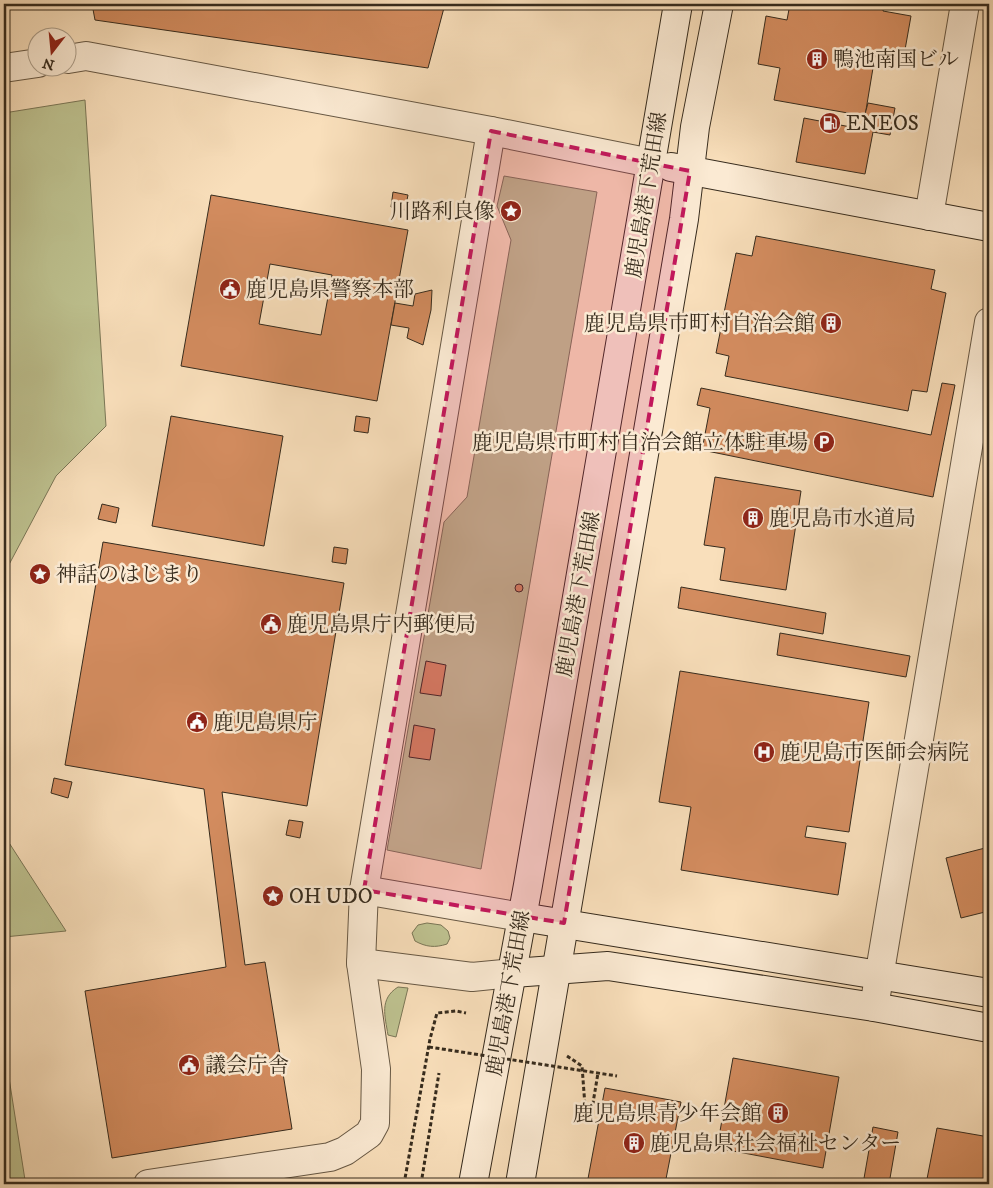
<svg xmlns="http://www.w3.org/2000/svg" width="993" height="1188" font-family="'IM FELL DW Pica','Noto Serif JP',serif">
<style>
.green{fill:#bec290;stroke:#7a7656}
.building{fill:#d38c5f;stroke:#362b1d;fill-rule:evenodd}
.lines{fill:none;stroke-linecap:round;stroke-linejoin:round}
.street-casing{stroke:#675844;stroke-width:30}
.secondary-casing{stroke:#362b1d;stroke-width:30}
.path{stroke:#362b1d;stroke-width:3;stroke-dasharray:4 2.5;stroke-linecap:butt}
.street{stroke:#fbead3;stroke-width:28}
.secondary{stroke:#fbead3;stroke-width:28}
.path-bridge{stroke:#362b1d;stroke-width:3;stroke-dasharray:4 2.5;stroke-linecap:butt}
.marked{fill:#c2185b;fill-opacity:0.2;stroke:#c2185b;stroke-width:4;stroke-dasharray:10 6;stroke-linejoin:round}
.labels{text-anchor:middle;stroke-width:5;stroke-linejoin:round;paint-order:stroke}
.poi-label{font-size:21px;fill:#362b1d;stroke:#fbead3;text-anchor:start}
.street-label{font-size:21px;fill:#362b1d;stroke:#fbead3}
</style>
<rect width="100%" height="100%" fill="#f9dfbb"/>
<filter id="stains"><feTurbulence type="fractalNoise" baseFrequency=".004" numOctaves="4"/><feColorMatrix values="0 0 0 0 .2 0 0 0 0 .09 0 0 0 0 .02 0 0 0 .5 -.17"/></filter>
<radialGradient id="worn" r=".72"><stop offset=".6" stop-color="#630" stop-opacity="0"/><stop offset="1" stop-color="#630" stop-opacity=".3"/></radialGradient>
<g class="green">
<path d="M85,100L106,426L56,476L4,574V113Z"/>
<path d="M504,176L597,192L481,869L387,850L444,522L467,497L511,240L497,206Z"/>
<path d="M4,835L66,931L4,937Z"/>
<path d="M427,923L441,925L448,931L450,938L447,944C435,948 426,947 415,941L412,933L418,925Z"/>
<path d="M398,987L408,988L396,1037L388,1035C385,1016 379,999 398,987Z"/>
<path d="M4,1046L25,1180L4,1182Z"/>
</g>
<g class="building">
<path d="M92,4H445L428,68L95,20Z"/>
<path d="M790,4H884L883,11L911,16L903,61L875,56L865,116L774,100L780,68L758,64L766,16L787,20Z"/>
<path d="M868,103L895,108L890,135L873,132L865,174L796,162L804,118L861,129Z"/>
<path d="M393,192L408,195L405,210L391,207Z"/>
<path d="M211,195L408,230L377,401L181,366ZM270,264L332,275L321,335L259,324Z"/>
<path d="M756,236L935,270L931,289L946,293L927,392L912,390L908,411L725,376L729,356L716,353L736,253L752,256Z"/>
<path d="M432,290L431,310L423,345L407,338L409,328L391,325L395,303L413,306L415,294Z"/>
<path d="M942,383L955,385L933,497L702,450L710,408L697,405L701,388L931,435Z"/>
<path d="M171,416L283,436L264,546L152,526Z"/>
<path d="M356,416L370,418L368,433L354,431Z"/>
<path d="M715,477L801,491L786,590L720,580L725,548L704,545Z"/>
<path d="M102,504L119,508L116,523L98,519Z"/>
<path d="M103,542L344,583L307,806L222,792L245,965L265,962L292,1129L112,1158L85,991L226,967L204,789L65,765Z"/>
<path d="M334,547L348,549L346,564L332,562Z"/>
<circle cx="519" cy="588" r="4"/>
<path d="M681,587L826,613L823,634L678,608Z"/>
<path d="M780,633L910,656L906,677L777,655Z"/>
<path d="M426,661L446,665L441,696L420,693Z"/>
<path d="M680,671L869,702L849,832L807,826L805,837L846,843L838,895L681,870L691,807L659,802Z"/>
<path d="M414,725L435,729L430,760L409,757Z"/>
<path d="M54,778L72,782L68,798L51,793Z"/>
<path d="M289,820L303,822L300,838L286,835Z"/>
<path d="M989,847V911L961,918L946,858Z"/>
<path d="M733,1058L839,1077L823,1168L717,1148Z"/>
<path d="M605,1088L681,1102L665,1184H587Z"/>
<path d="M873,1127L898,1132L889,1184H863Z"/>
<path d="M937,1128L989,1137V1184H926Z"/>
</g>
<g class="lines">
<g class="street-casing">
<g id="street">
<path d="M68,59L86,56L491,131L651,163"/>
<path d="M4,68L38,63"/>
<path d="M929,216L965,4"/>
<path d="M364,890L522,917"/>
<path d="M361,963L472,977L513,973"/>
<path d="M874,1007L989,322"/>
<path d="M148,1184L330,1157L345,1151L369,1134L375,1123L376,1069L361,963L364,890L491,131"/>
</g>
</g>
<g class="secondary-casing">
<g id="secondary">
<path d="M671,167L989,227"/>
<path d="M522,917L989,993"/>
<path d="M513,973L608,966L874,1007L989,1028"/>
<path d="M473,1184L528,885L678,4"/>
<path d="M520,1184L684,219L695,127L719,4"/>
</g>
</g>
<g class="path">
<path d="M567,1056L582,1066L585,1106L593,1103L598,1073"/>
<path d="M404,1184L430,1039L437,1013L456,1011L466,1013"/>
<path d="M421,1184L439,1073"/>
</g>
<use href="#street" class="street"/>
<use href="#secondary" class="secondary"/>
<path class="path-bridge" d="M429,1047L617,1076"/>
</g>
<path class="marked" d="M491,131L690,171L564,923L364,890Z"/>
<defs>
<g id="building-disc" transform="scale(1.125)"><circle r="9.5" fill="#8f2418" stroke="#fbead3"/><path d="M-4-6H4V6H1V3H-1V6H-4ZM-2.5-4.3h1.7v1.8h-1.7ZM.8-4.3h1.7v1.8H.8ZM-2.5-1h1.7V.8h-1.7ZM.8-1h1.7V.8H.8Z" fill="#fff"/></g>
<g id="fuel-disc" transform="scale(1.125)"><circle r="9.5" fill="#8f2418" stroke="#fbead3"/><path d="M-5.5-6h7V0h2V4h1.3V-2.5L3-4.5l.8-.8L6-3V5H2.5V1h-1V6h-7ZM-4.2-4.7v3.2H.2V-4.7Z" fill="#fff"/></g>
<g id="sight-disc" transform="scale(1.125)"><circle r="9.5" fill="#8f2418" stroke="#fbead3"/><path d="M0-6L1.8-2.2L6-1.7L2.9 1.2L3.7 5.4L0 3.3L-3.7 5.4L-2.9 1.2L-6-1.7L-1.8-2.2Z" fill="#fff"/></g>
<g id="civic-disc" transform="scale(1.125)"><circle r="9.5" fill="#8f2418" stroke="#fbead3"/><path d="M-.6-6.5H3V-4.5H.6V-3L4-1V1h2V6H-6V1h2V-1L-.6-3ZM-1.2 2.5V6h2.4V2.5Z" fill="#fff"/></g>
<g id="parking-disc" transform="scale(1.125)"><circle r="9.5" fill="#8f2418" stroke="#fbead3"/><path d="M-3.5-5.5H1a3.5 3.5 0 0 1 0 7H-1V5.5H-3.5ZM-1-3.4V-.6H.8a1.4 1.4 0 0 0 0-2.8Z" fill="#fff"/></g>
<g id="hospital-disc" transform="scale(1.125)"><circle r="9.5" fill="#8f2418" stroke="#fbead3"/><path d="M-5-5h3v3.5h4V-5h3V5h-3V1.5h-4V5h-3Z" fill="#fff"/></g>
</defs>
<g fill-rule="evenodd">
<use href="#building-disc" x="817" y="59"/>
<use href="#fuel-disc" x="830" y="123"/>
<use href="#sight-disc" x="511" y="211"/>
<use href="#civic-disc" x="230" y="289"/>
<use href="#building-disc" x="831" y="323"/>
<use href="#parking-disc" x="824" y="442"/>
<use href="#building-disc" x="753" y="518"/>
<use href="#sight-disc" x="40" y="574"/>
<use href="#civic-disc" x="271" y="624"/>
<use href="#civic-disc" x="197" y="722"/>
<use href="#hospital-disc" x="764" y="752"/>
<use href="#sight-disc" x="273" y="896"/>
<use href="#civic-disc" x="189" y="1065"/>
<use href="#building-disc" x="778" y="1113"/>
<use href="#building-disc" x="634" y="1143"/>
</g>
<g class="labels">
<g class="poi-label">
<text x="833" y="66">鴨池南国ビル</text>
<text x="846" y="130">ENEOS</text>
<text x="495" y="218" text-anchor="end">川路利良像</text>
<text x="246" y="296">鹿児島県警察本部</text>
<text x="815" y="330" text-anchor="end">鹿児島県市町村自治会館</text>
<text x="808" y="449" text-anchor="end">鹿児島県市町村自治会館立体駐車場</text>
<text x="769" y="525">鹿児島市水道局</text>
<text x="56" y="581">神話のはじまり</text>
<text x="287" y="631">鹿児島県庁内郵便局</text>
<text x="213" y="729">鹿児島県庁</text>
<text x="780" y="759">鹿児島市医師会病院</text>
<text x="289" y="903">OH UDO</text>
<text x="205" y="1072">議会庁舎</text>
<text x="762" y="1120" text-anchor="end">鹿児島県青少年会館</text>
<text x="650" y="1150">鹿児島県社会福祉センター</text>
</g>
<g class="street-label">
<text transform="translate(646 195) rotate(-81)" y="7">鹿児島港下荒田線</text>
<text transform="translate(578 594) rotate(-80)" y="7">鹿児島港下荒田線</text>
<text transform="translate(508 993) rotate(-80)" y="7">鹿児島港下荒田線</text>
</g>
</g>
<rect width="993" height="1188" fill="none" stroke="#f9dfbb" stroke-width="20"/>
<rect x="5" y="5" width="983" height="1178" fill="none" stroke="#362b1d" stroke-width="2.5"/>
<rect x="10" y="10" width="973" height="1168" fill="none" stroke="#362b1d"/>
<g transform="translate(52 52) rotate(196)"><circle r="24" fill="#fbead3" stroke="#ac9e8a"/>
<path d="M0-4L9 19L0 12L-9 19Z" fill="#8f2418"/>
<text y="-8" font-size="14" font-weight="bold" text-anchor="middle" fill="#362b1d">N</text>
</g>
<rect width="100%" height="100%" filter="url(#stains)"/>
<rect width="100%" height="100%" fill="url(#worn)"/>
</svg>
